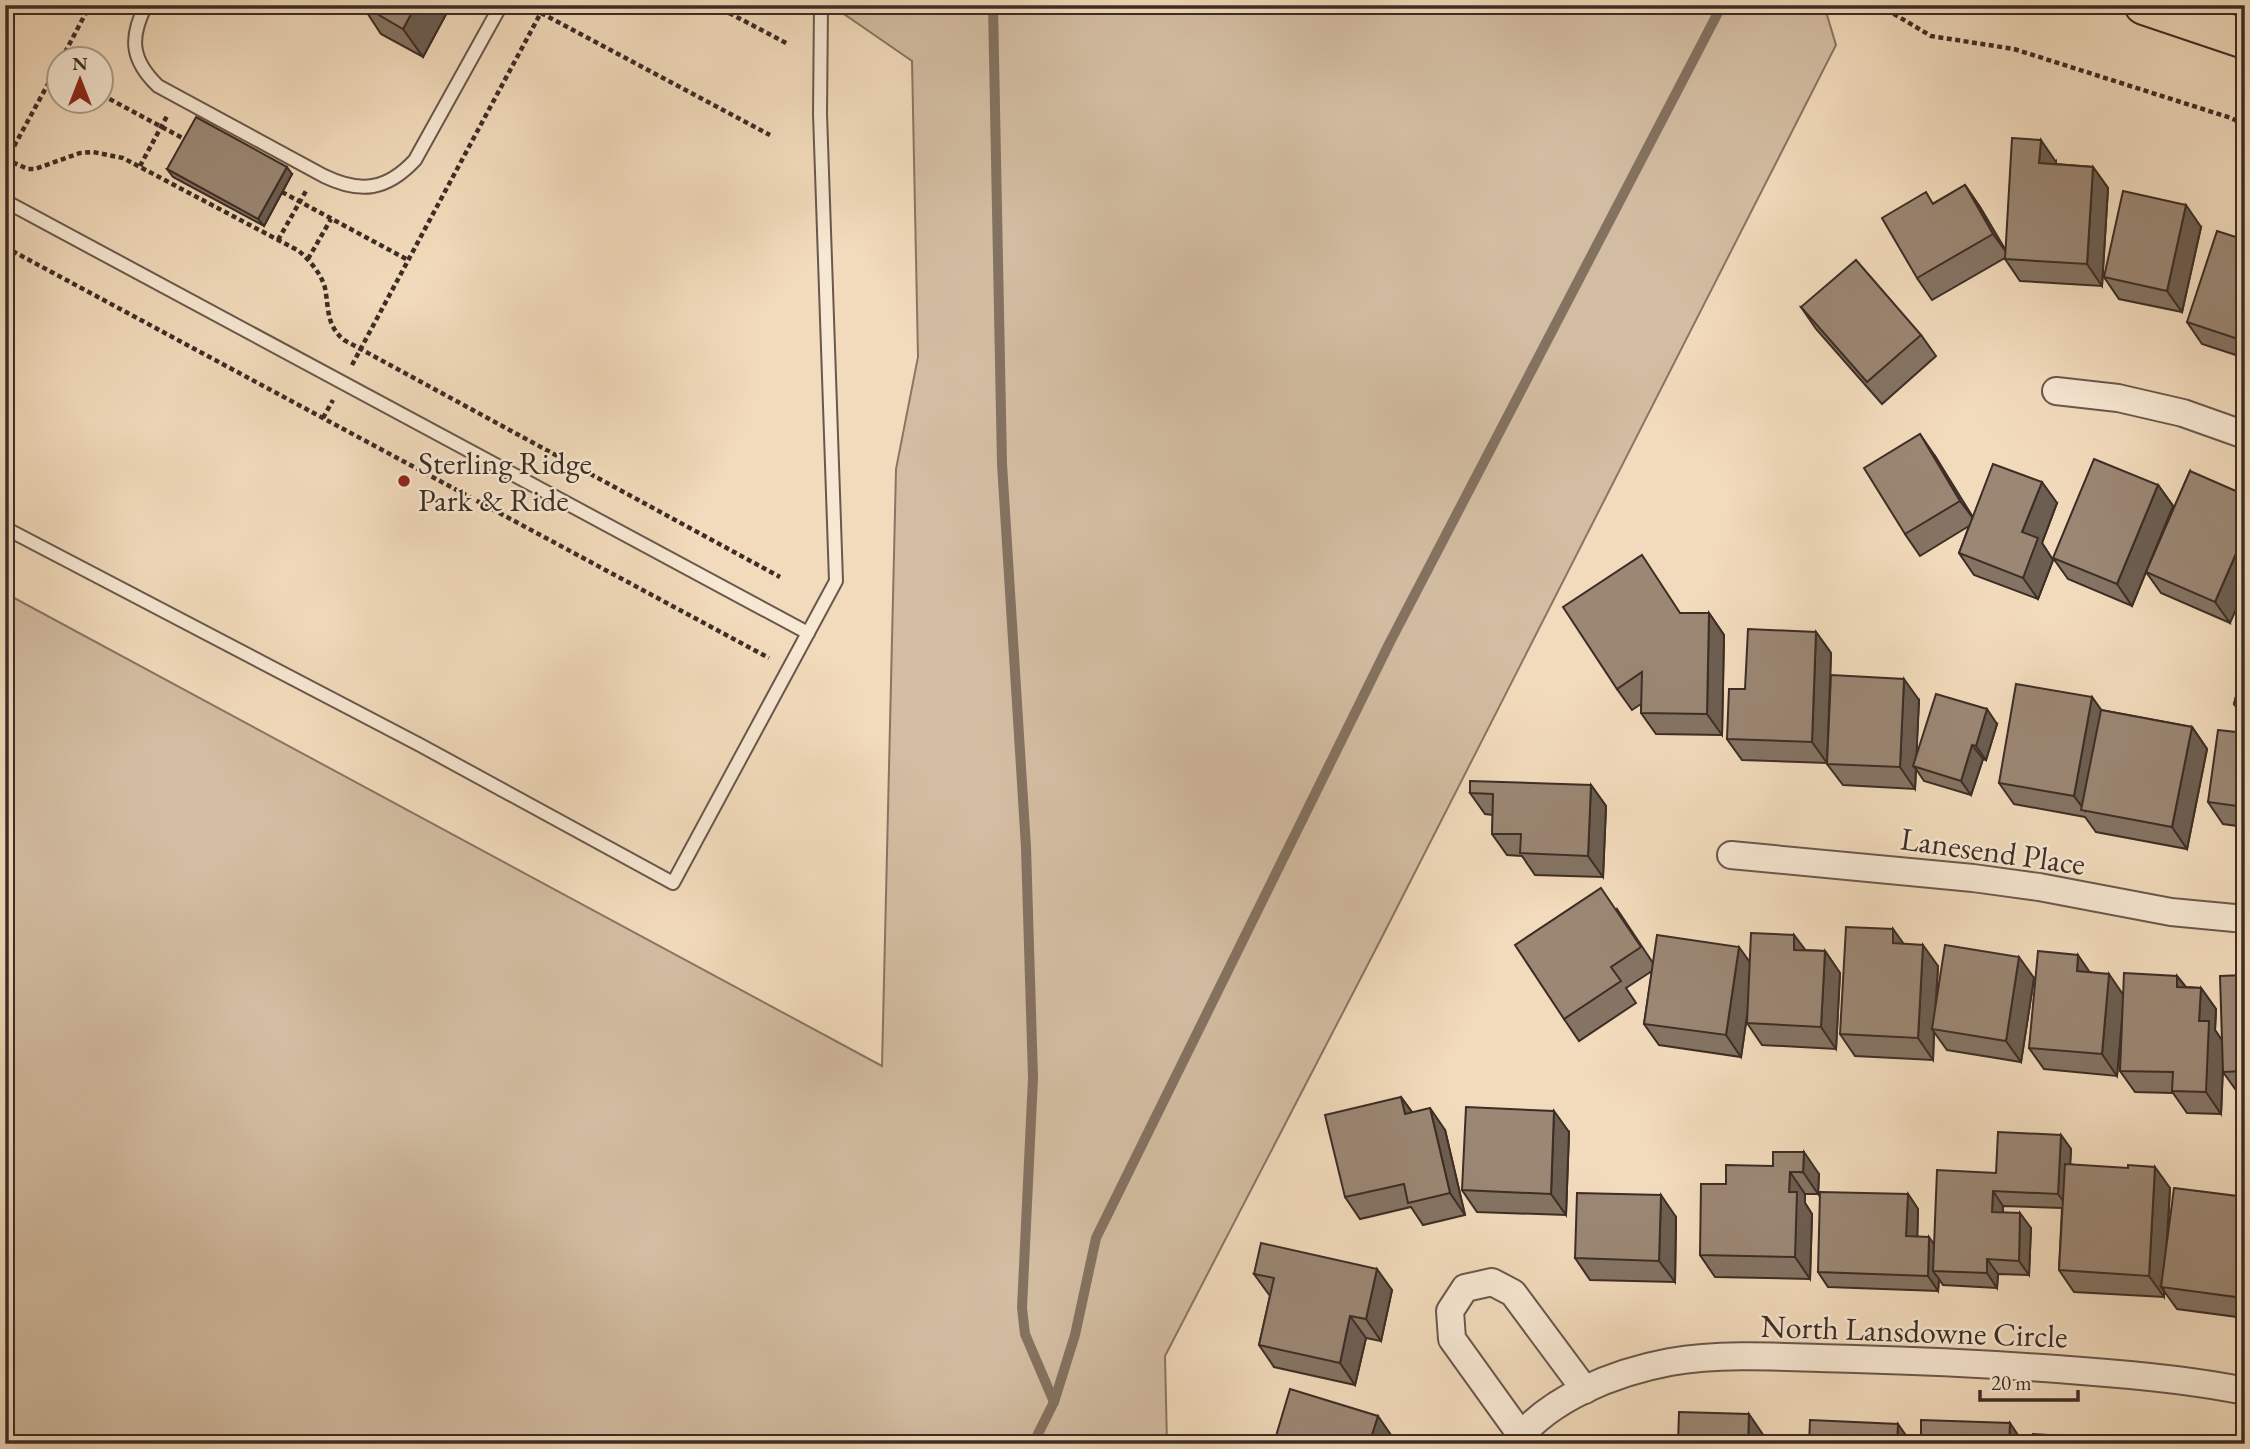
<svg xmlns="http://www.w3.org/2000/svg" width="2250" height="1449" font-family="'EB Garamond',serif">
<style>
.green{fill:#d3bda2;stroke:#887564;stroke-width:2}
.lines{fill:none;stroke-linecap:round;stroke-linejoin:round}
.stream{stroke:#847261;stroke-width:10}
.lane-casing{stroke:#6a584c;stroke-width:16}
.street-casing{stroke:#6a584c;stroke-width:30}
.primary-casing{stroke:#3c2d26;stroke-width:42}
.path{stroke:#3c2d26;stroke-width:4.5;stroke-dasharray:5 3.5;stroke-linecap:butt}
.lane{stroke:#f7e8d3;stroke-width:12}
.street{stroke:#f7e8d3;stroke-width:26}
.primary{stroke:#f2dbbc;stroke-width:38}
.wall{fill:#857464;stroke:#3c2d26;stroke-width:2}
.shaded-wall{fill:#6c5e51;stroke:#3c2d26;stroke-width:2}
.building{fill:#9b8774;stroke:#3c2d26;stroke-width:2}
.poi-dot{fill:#8f2418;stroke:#f7e8d3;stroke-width:2.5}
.labels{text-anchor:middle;stroke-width:5;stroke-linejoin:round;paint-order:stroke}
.poi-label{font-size:32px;fill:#3c2d26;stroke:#f7e8d3;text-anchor:start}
.street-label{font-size:32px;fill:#3c2d26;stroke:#f7e8d3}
</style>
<rect width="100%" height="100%" fill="#f2dbbc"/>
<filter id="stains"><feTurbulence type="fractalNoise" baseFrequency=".00286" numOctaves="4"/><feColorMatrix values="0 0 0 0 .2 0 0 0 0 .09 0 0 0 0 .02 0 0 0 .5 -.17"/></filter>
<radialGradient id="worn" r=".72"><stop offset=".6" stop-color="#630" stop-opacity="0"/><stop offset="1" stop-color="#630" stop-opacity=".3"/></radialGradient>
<path class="green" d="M846,5H1824L1836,45L1381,939L1165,1356L1167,1444H5V593L882,1066L896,469L918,357L912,61L844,14Z"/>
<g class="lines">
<g class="stream">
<path d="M993,5L1002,464L1026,847L1033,1078L1022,1308L1025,1334L1054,1402"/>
<path d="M1033,1444L1054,1402L1075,1335L1096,1238L1390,642L1722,5"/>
</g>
<g class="lane-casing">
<g id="lane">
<path d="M146,5C129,38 131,60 158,86L324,176C361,194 387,190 415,160L501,5"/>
<path d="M5,201L808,633"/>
<path d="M5,528L420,745L673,883L836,581L820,114L821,5"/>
</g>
</g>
<g class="street-casing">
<g id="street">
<path d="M2056,391L2118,398L2183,413L2245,435"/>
<path d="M1731,855L1973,878L2039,887L2171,912L2245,919"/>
<path d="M1521,1435L1452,1339L1450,1311L1465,1288L1492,1282L1513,1293L1585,1390"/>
<path d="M1514,1444C1548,1398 1616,1372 1670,1362C1729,1352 1796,1358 1855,1359C1931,1361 2006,1365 2082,1371C2137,1375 2191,1380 2245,1391"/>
</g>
</g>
<g class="primary-casing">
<path id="primary" d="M2144,5L2245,39"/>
</g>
<g class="path">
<path d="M714,5L788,44"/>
<path d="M1879,5L1931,36L2014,49L2231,118L2245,125"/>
<path d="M541,13L770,135"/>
<path d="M61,60L90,5"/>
<path d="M102,95L188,141"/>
<path d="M5,159L28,169H35L80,153L93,152L123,158L299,251C310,261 321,273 325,288C329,309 326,325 344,340L780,577"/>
<path d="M6,161L60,62"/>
<path d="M140,166L167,116"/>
<path d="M282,192L408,260"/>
<path d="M278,240L306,191"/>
<path d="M5,247L769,658"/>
<path d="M308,259L331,219"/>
<path d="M352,365L545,5"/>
<path d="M323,418L333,400"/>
</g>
<use href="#lane" class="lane"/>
<use href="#street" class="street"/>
<use href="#primary" class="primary"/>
</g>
<g class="wall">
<path d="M362,5H451L423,57L381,34Z"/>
<path d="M2056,162V164L2093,167L2108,188L2102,286L2020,281L2005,259V258L1932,300L1917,278L1934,203L1965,185L1980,207L2006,251Z"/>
<path d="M167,169L292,174L264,226L173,177Z"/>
<path d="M2201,227L2182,312L2119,299L2104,277Z"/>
<path d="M2245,240V358L2202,344L2187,322Z"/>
<path d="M1801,307L1921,335L1936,356L1882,404L1816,329Z"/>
<path d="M1935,456L1972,517L2057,503L2042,543L2053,560L2038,599L1974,575L1959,553L1969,526L1920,556L1905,534Z"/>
<path d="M2190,471L2230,623L2161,593L2146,572L2132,606L2068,579L2053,558L2158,485L2173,506L2152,558Z"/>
<path d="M1681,613H1709L1724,635L1722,735L1656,734L1641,713V704L1632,710L1617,689Z"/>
<path d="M1816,632L1831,653L1827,763L1742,760L1727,739L1745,689Z"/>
<path d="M2245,663V720L2234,704Z"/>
<path d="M2092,697L2101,710L2192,727L2207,749L2187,849L2096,832L2085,817L2014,804L1999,783Z"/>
<path d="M1919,700L1916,757L1997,724L1986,760L1983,759L1971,795L1924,781L1916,769L1915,789L1843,785L1827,764Z"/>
<path d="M2245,733V827L2223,824L2208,802Z"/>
<path d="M1591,785L1606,806L1603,877L1535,875L1522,856L1507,855L1492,834L1493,815L1485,814L1470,793Z"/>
<path d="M1617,909L1653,963L1750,962L1794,935L1805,950L1825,951L1840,973L1836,1049L1762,1045L1747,1023V1015L1741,1057L1659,1045L1644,1024L1652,971L1626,988L1636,1003L1579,1041L1564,1019Z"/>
<path d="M1893,929L1903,944L1938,966L1936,1008L2034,978L2021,1062L1947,1050L1934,1032L1933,1060L1855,1056L1840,1034Z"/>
<path d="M2091,972L2123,994L2177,976L2186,987L2201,988L2216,1009L2215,1030L2222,1041L2245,975V1093H2238L2223,1072V1064L2221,1114L2187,1113L2173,1093L2135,1092L2120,1071L2122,1016L2117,1076L2044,1069L2029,1048Z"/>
<path d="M1401,1097L1412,1112L1445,1130L1465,1215L1423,1225L1411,1207L1360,1219L1345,1197Z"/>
<path d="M1569,1132L1566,1215L1477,1212L1462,1190Z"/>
<path d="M2061,1135L2071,1149L2070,1164L2170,1188L2167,1244L2245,1197V1318L2177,1309L2164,1291V1297L2074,1292L2059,1270L2062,1208L2003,1206V1212L2031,1228L2029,1275L1998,1274L1997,1288L1943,1285L1939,1279L1938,1291L1828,1287L1818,1272L1908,1194L1918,1209L1917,1236L1934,1244L1996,1173Z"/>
<path d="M1726,1165L1819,1174L1818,1194H1805V1203L1812,1214L1810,1279L1715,1277L1700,1255L1726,1184Z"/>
<path d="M1676,1217L1675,1282L1590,1280L1575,1258Z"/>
<path d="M1254,1274L1392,1290L1381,1341L1366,1338L1355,1385L1274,1367L1259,1345L1270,1296Z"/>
<path d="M1276,1436L1393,1438L1391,1444H1282Z"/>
</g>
<g class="shaded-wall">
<path d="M416,5H451L423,57L403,29Z"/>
<path d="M2041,140L2056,162L2054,185L2039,163Z"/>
<path d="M287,167L292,174L264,226L258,219Z"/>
<path d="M2093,167L2108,188L2102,286L2087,264Z"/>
<path d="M1965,185L1980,207L2009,256L1993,234Z"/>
<path d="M2186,205L2201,227L2182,312L2167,291Z"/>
<path d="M1920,434L1935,456L1976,522L1960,501Z"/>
<path d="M2042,482L2057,503L2042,543L2053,560L2038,599L2023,578L2022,532Z"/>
<path d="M2158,485L2173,506L2132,606L2117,584Z"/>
<path d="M2245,533V589L2230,623L2215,602Z"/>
<path d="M1709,613L1724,635L1722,735L1707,714Z"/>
<path d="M1816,632L1831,653L1827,763L1812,742Z"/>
<path d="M1904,679L1919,700L1916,767L1913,766L1916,769L1915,789L1900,767Z"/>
<path d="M2092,697L2107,718L2085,811L2074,796Z"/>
<path d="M1987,709L1997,724L1986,760L1976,746Z"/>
<path d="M2192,727L2207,749L2187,849L2172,827Z"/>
<path d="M1972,745L1983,759L1971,795L1961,781Z"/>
<path d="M1591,785L1606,806L1603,877L1588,856Z"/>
<path d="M1893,929L1909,951L1893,943Z"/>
<path d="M1794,935L1810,956L1794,950Z"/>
<path d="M1923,945L1938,966L1934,1029H1932L1934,1032L1933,1060L1918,1038Z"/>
<path d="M1739,947L1754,968L1741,1057L1726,1035Z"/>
<path d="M1825,951L1840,973L1836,1049L1821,1027Z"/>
<path d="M2078,955L2093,977L2077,971Z"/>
<path d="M2019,957L2034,978L2021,1062L2006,1041Z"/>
<path d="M2109,974L2124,996L2117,1076L2102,1054Z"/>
<path d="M2177,976L2193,997L2177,987Z"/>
<path d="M2201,988L2216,1009L2215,1030L2224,1043L2221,1114L2206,1092L2199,1021Z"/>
<path d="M1401,1097L1417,1119L1405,1114Z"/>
<path d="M1430,1108L1445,1130L1465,1215L1450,1193Z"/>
<path d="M1554,1111L1569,1132L1566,1215L1551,1194Z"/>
<path d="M2061,1135L2071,1149L2068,1208L2058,1194Z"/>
<path d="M1804,1152L1819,1174L1818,1194L1803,1172Z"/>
<path d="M2155,1167L2170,1188L2164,1288L2161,1287L2164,1291V1297L2149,1276Z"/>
<path d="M1790,1172L1805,1194V1203L1812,1214L1810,1279L1795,1257L1789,1192Z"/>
<path d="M1993,1191L2003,1206L2002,1226L1992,1212Z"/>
<path d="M1908,1194L1918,1209L1917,1251L1906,1236Z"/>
<path d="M1661,1195L1676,1217L1675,1282L1659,1261Z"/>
<path d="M2020,1213L2031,1228L2029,1275L2019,1261Z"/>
<path d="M1929,1237L1939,1251L1933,1271L1939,1279L1938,1291L1928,1276Z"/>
<path d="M1987,1259L1998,1274L1997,1288L1987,1273Z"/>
<path d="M1377,1269L1392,1290L1381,1341L1366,1319Z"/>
<path d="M2237,1288L2245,1299V1309L2236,1297Z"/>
<path d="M1350,1316L1366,1338L1355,1385L1340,1363Z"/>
<path d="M1749,1414L1764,1436V1444H1748Z"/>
<path d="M1378,1416L1393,1438L1391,1444H1369Z"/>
<path d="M2010,1423L2024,1444H2009Z"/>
<path d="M1898,1424L1912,1444H1897Z"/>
</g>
<g class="building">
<path d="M362,5H416L403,29Z"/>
<path d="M196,117L287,167L258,219L167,169Z"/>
<path d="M2012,138L2041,140L2039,163L2093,167L2087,264L2005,259Z"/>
<path d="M1965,185L1993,234L1917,278L1882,218L1926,192L1933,204Z"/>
<path d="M2123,191L2186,205L2167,291L2104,277Z"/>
<path d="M2217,231L2245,240V337L2244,341L2187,322Z"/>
<path d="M1856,260L1921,335L1867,382L1801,307Z"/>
<path d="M1920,434L1960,501L1905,534L1864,468Z"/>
<path d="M2094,459L2158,485L2117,584L2053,558Z"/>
<path d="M1993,464L2042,482L2022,532L2038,538L2023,578L1959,553Z"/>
<path d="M2190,471L2245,495V533L2215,602L2146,572Z"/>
<path d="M1642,555L1680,613H1709L1707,714L1641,713L1642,672L1617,689L1563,607Z"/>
<path d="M1748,629L1816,632L1812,742L1727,739L1729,689H1745Z"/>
<path d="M2245,663V707L2234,704Z"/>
<path d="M1831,675L1904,679L1900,767L1827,764Z"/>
<path d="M2016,684L2092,697L2074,796L1999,783Z"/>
<path d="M1936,694L1987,709L1976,746L1972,745L1961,781L1913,766Z"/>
<path d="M2101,710L2192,727L2172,827L2081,810Z"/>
<path d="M2218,730L2245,733V807L2208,802Z"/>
<path d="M1470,781L1591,785L1588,856L1520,853L1521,834H1492L1493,794L1470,793Z"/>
<path d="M1601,888L1641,947L1611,967L1621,981L1564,1019L1515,945Z"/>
<path d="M1846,927L1893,929V943L1923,945L1918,1038L1840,1034Z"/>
<path d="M1751,933L1794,935V950L1825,951L1821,1027L1747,1023Z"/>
<path d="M1657,935L1739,947L1726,1035L1644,1024Z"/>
<path d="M1945,945L2019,957L2006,1041L1932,1029Z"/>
<path d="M2038,951L2078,955L2077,971L2109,974L2102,1054L2029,1048Z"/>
<path d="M2124,973L2177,976V987L2201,988L2199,1021H2209L2206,1092L2172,1091L2173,1072L2120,1071Z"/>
<path d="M2245,975V1071L2223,1072L2220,976Z"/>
<path d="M1401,1097L1405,1114L1430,1108L1450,1193L1408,1203L1404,1184L1345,1197L1325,1115Z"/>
<path d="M1466,1107L1554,1111L1551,1194L1462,1190Z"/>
<path d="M1998,1132L2061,1135L2058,1194L1993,1191L1992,1212L2020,1213L2019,1261L1987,1259V1273L1933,1271L1937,1170L1996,1173Z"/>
<path d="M1773,1152H1804L1803,1172H1790L1789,1192H1797L1795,1257L1700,1255L1701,1184H1726V1165L1773,1166Z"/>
<path d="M2065,1164L2128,1168V1165L2155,1167L2149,1276L2059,1270Z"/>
<path d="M2174,1188L2245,1197V1289L2237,1288L2236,1297L2161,1287Z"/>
<path d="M1820,1192L1908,1194L1906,1236L1929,1237L1928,1276L1818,1272Z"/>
<path d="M1577,1193L1661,1195L1659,1261L1575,1258Z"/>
<path d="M1261,1243L1377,1269L1366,1319L1350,1316L1340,1363L1259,1345L1274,1278L1254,1274Z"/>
<path d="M1290,1389L1378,1416L1369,1444H1296V1441L1276,1436Z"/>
<path d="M1679,1412L1749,1414L1748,1444H1678Z"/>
<path d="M1810,1420L1898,1424L1897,1444H1809Z"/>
<path d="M1921,1420L2010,1423L2009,1444H1921Z"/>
<path d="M2033,1434L2125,1440V1444H2033Z"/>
</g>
<circle class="poi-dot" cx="404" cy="481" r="7"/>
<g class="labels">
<g class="poi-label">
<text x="418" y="474">Sterling Ridge<tspan x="418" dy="37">Park &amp; Ride</tspan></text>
</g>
<g class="street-label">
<text transform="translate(1993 851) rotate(8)" y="11">Lanesend Place</text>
<text transform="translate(1914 1331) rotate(2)" y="11">North Lansdowne Circle</text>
</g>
</g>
<rect width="2250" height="1449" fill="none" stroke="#f2dbbc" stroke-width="28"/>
<rect x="7" y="7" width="2236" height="1435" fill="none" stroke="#3c2d26" stroke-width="3.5"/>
<rect x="14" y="14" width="2222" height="1421" fill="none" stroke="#3c2d26" stroke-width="2"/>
<g transform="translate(80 80)"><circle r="33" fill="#f7e8d3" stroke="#ac9d8e" stroke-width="2"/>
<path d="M0-5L12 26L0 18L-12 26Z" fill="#8f2418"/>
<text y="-10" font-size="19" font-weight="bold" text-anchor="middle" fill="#3c2d26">N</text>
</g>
<path d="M1980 1390v10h98v-10" fill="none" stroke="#3c2d26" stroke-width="3.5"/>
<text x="1991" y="1390" font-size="21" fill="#3c2d26" stroke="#f7e8d3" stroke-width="5" paint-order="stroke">20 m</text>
<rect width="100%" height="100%" filter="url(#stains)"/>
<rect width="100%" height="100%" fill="url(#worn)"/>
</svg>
